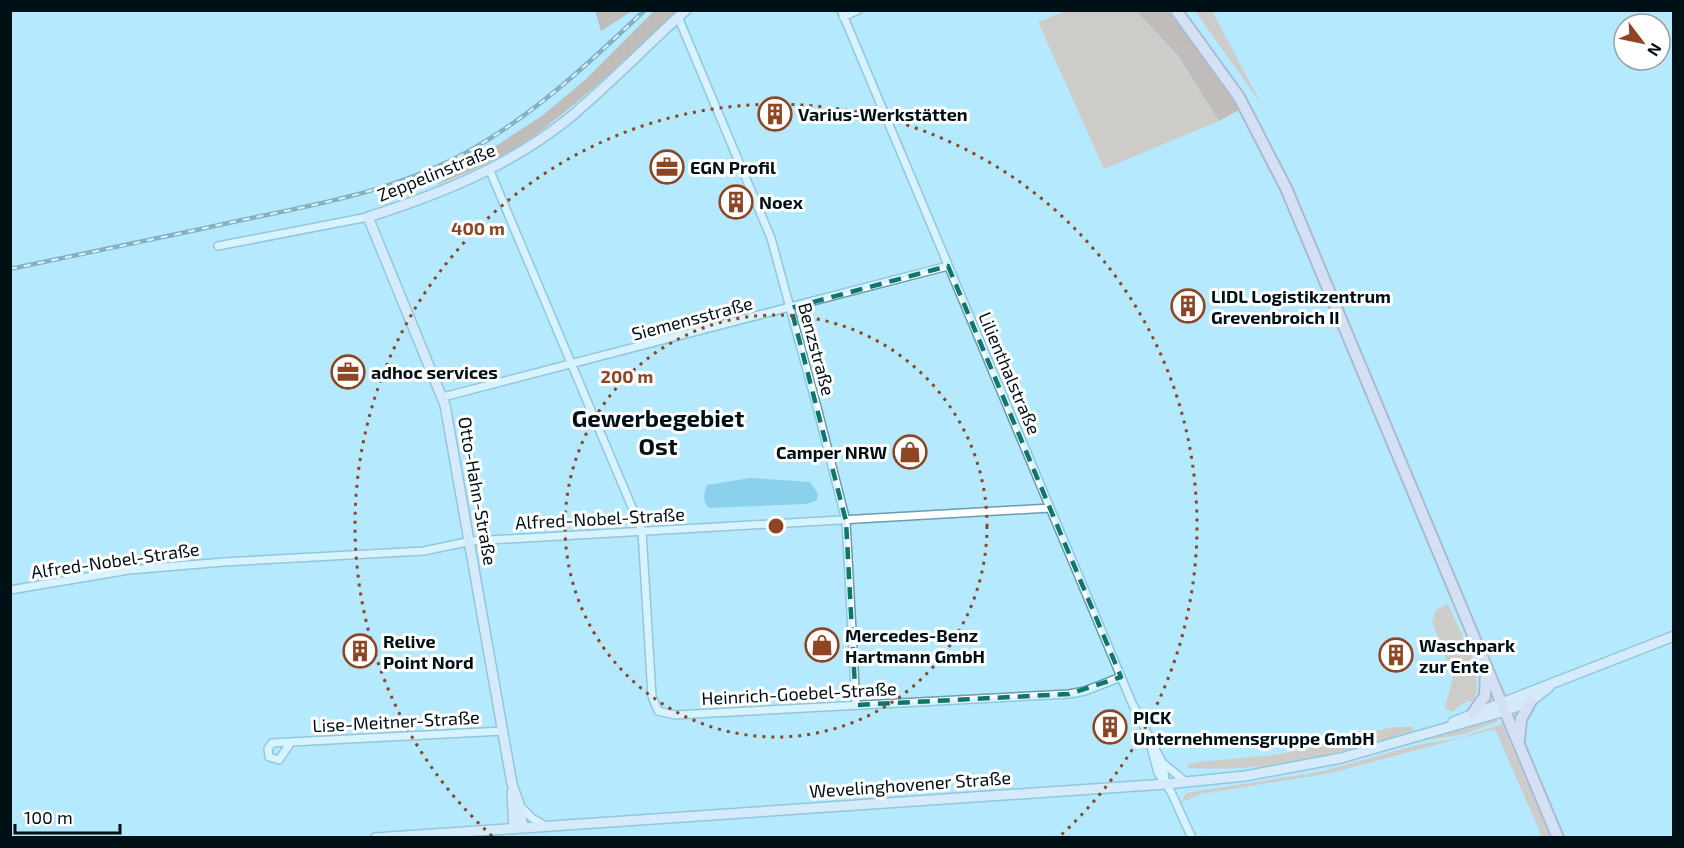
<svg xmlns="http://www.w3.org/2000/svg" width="1684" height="848" font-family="'Exo 2',sans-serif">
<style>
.green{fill:#eea98b}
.forest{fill:#cd8668}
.water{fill:#5ab4d4}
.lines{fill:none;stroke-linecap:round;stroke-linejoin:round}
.street-casing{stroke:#6a9caf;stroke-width:10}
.secondary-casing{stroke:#6a9caf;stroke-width:12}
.primary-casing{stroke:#a18098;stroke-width:14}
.street{stroke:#fff;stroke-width:7}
.secondary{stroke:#fdebf5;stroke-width:9}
.primary{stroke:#fad7eb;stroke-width:10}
.rail-casing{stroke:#4c6b78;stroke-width:4.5}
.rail{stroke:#fff;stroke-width:2;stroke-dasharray:7;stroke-linecap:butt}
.marked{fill:none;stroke:#0f766e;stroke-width:4.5;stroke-dasharray:12 8;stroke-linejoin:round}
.ring{fill:none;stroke:#8d4524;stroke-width:3;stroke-dasharray:3 6}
.labels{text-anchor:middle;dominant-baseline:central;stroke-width:6;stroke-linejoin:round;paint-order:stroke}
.poi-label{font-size:18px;font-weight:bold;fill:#001017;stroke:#fff;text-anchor:start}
.street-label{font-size:18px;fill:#001017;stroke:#fff}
.district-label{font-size:24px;font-weight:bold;fill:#001017;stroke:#fff}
.centre{fill:#8d4524;stroke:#fff;stroke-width:3}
.ring-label{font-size:18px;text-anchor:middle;font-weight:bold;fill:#8d4524;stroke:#fff;stroke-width:6;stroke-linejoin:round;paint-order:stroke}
</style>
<rect width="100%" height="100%" fill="#b5e9fe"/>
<path class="green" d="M1066 11H1136L1176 55 1219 121 1104 169 1038 22Z
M1195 11H1212L1262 105Z
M1448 604 1475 663 1477 690 1473 702 1467 701 1452 712 1445 708 1453 677 1432 622 1436 610Z
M1494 719 1499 721 1464 734 1423 741 1331 766 1200 788 1327 766Z
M1502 724 1550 837H1542L1495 729 1331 773 1200 794 1181 803 1186 793 1319 772 1417 745 1459 738Z
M1394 727H1412L1414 731C1340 754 1266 773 1188 768V765L1197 762 1274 755 1345 741 1353 736Z"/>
<path class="forest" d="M595 10H632V11L601 31Z
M654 11H677C633 53 587 96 538 133 507 156 471 171 435 186L543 115 585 80Z
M1136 11H1168L1223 84 1239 110 1219 121 1177 55Z"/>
<path class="water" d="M750 478 810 482 818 494 817 500 807 504 709 508C702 501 704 493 707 485Z"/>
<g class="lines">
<g class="street-casing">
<path id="street" d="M841 10 1132 703 1162 762 1166 784
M678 17 771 238 817 407 846 521 856 705
M843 17 858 10
M490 171 642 531 652 696 658 711 675 715 1069 694 1085 691 1121 677
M218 246 368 217
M443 397 948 266
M10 590 129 570 224 562 424 551 471 541 1050 508
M291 742 279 760 269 757 268 749 272 743 291 742 503 731
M1150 743 1158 773 1171 792 1192 838
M1164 764 1186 782
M520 806 532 818 544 825"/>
</g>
<g class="secondary-casing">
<path id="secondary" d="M1453 722 1674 636
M512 793 514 828
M523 828 519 804 512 784 445 405 368 217C440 194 508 167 568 119 609 85 646 46 686 10
M375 838 1166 784 1245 776 1341 758 1505 711 1531 701 1549 687"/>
</g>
<g class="primary-casing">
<path id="primary" d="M1176 10 1239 97 1286 188 1558 838
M1473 713 1485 696 1486 671
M1519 740 1521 719 1531 701"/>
</g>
<use href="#street" class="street"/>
<use href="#secondary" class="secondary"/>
<use href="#primary" class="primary"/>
<g class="rail-casing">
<path id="rail" d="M10 269C88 253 165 237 242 220 319 204 398 190 467 152 534 115 589 63 645 10"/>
</g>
<use href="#rail" class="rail"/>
</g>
<path d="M0 0H1684V848H0ZM948 266 1121 677 1069 694 856 705 846 521 791 308Z" fill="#b5e9fe" fill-opacity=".55" fill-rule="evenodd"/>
<path class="marked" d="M948 266 1121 677 1069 694 856 705 846 521 791 308Z"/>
<g class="ring">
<circle cx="776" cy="526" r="211"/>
<path d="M492 836A421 421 0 1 1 1060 836"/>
</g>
<defs>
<g id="building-ring" transform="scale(1.725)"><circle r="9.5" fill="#fff" stroke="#8d4524" stroke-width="1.5"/><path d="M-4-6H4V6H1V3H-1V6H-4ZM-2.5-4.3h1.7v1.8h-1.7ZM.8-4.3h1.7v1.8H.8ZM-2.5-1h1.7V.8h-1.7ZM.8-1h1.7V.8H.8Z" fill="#8d4524"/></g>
<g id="office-ring" transform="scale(1.725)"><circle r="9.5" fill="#fff" stroke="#8d4524" stroke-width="1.5"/><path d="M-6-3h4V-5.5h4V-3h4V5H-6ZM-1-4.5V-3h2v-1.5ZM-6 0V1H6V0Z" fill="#8d4524"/></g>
<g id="shop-ring" transform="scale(1.725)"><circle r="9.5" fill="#fff" stroke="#8d4524" stroke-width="1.5"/><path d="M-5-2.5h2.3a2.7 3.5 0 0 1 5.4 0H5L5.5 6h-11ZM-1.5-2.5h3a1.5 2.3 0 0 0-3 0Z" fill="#8d4524"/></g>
</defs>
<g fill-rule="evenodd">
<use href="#building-ring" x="775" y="114"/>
<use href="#office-ring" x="667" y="167"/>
<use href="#building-ring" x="736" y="202"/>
<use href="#building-ring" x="1188" y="306"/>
<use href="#office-ring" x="348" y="372"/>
<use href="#shop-ring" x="910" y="452"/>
<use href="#shop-ring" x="822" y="645"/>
<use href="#building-ring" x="360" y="651"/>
<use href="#building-ring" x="1396" y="655"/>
<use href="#building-ring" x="1110" y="727"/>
</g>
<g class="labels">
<g class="poi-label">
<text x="798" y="114">Varius-Werkstätten</text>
<text x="690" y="167">EGN Profil</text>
<text x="759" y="202">Noex</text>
<text x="1211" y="296">LIDL Logistikzentrum<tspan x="1211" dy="21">Grevenbroich II</tspan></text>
<text x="371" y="372">adhoc services</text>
<text x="887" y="452" text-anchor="end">Camper NRW</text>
<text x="845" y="635">Mercedes-Benz<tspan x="845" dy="21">Hartmann GmbH</tspan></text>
<text x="383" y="641">Relive<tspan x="383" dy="21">Point Nord</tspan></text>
<text x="1419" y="645">Waschpark<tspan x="1419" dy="21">zur Ente</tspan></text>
<text x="1133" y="717">PICK<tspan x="1133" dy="21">Unternehmensgruppe GmbH</tspan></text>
</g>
<g class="street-label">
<text transform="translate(436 172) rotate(-22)">Zeppelinstraße</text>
<text transform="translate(692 318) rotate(-15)">Siemensstraße</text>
<text transform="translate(817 349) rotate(75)">Benzstraße</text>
<text transform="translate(1010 373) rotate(67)">Lilienthalstraße</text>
<text transform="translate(478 491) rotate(80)">Otto-Hahn-Straße</text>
<text transform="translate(600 518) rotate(-3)">Alfred-Nobel-Straße</text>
<text transform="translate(115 560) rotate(-8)">Alfred-Nobel-Straße</text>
<text transform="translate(799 693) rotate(-3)">Heinrich-Goebel-Straße</text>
<text transform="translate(396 721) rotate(-3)">Lise-Meitner-Straße</text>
<text transform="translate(910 784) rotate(-4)">Wevelinghovener Straße</text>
</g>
<g class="district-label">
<text x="658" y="417">Gewerbegebiet<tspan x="658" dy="28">Ost</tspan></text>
</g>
</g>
<circle cx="776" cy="526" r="9" class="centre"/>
<g class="ring-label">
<text x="478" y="235">400 m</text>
<text x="627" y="383">200 m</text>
</g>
<rect width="1684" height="848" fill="none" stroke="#001017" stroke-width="24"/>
<g transform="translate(1642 42) rotate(122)"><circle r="28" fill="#ffffff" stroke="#999fa2" stroke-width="1.5"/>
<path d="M0-4.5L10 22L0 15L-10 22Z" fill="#8d4524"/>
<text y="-9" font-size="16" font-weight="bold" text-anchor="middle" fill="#001017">N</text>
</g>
<path d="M15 824v9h105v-9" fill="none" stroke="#001017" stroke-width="3"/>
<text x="24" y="824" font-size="18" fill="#001017" stroke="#ffffff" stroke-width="4.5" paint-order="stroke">100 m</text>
</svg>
